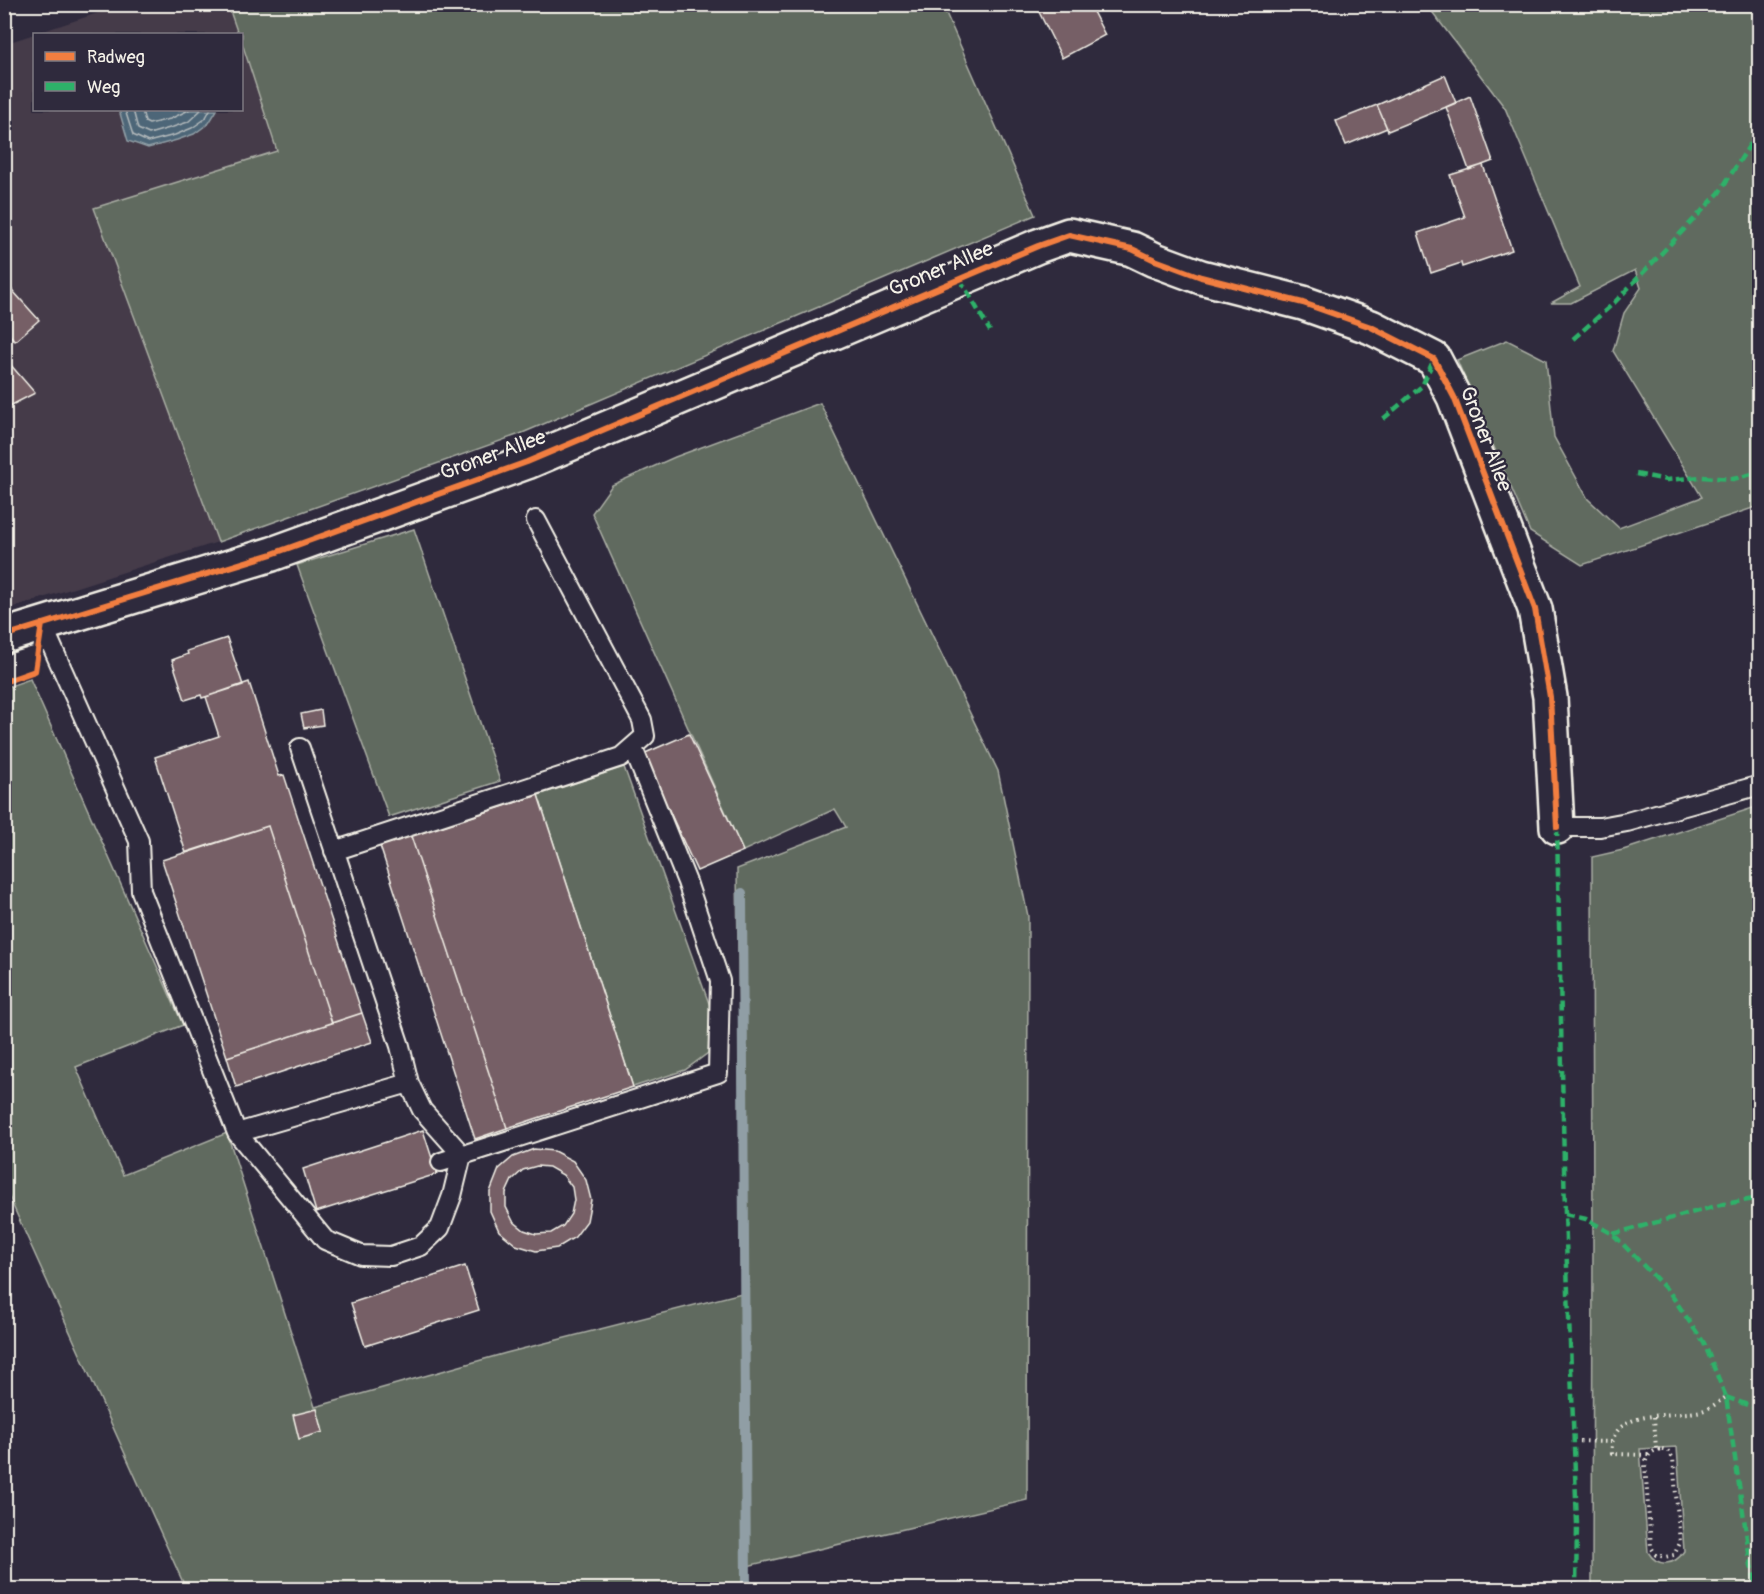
<svg xmlns="http://www.w3.org/2000/svg" width="1764" height="1594" font-family="Pangolin,sans-serif">
<style>
.built{fill:#443a49}
.green{fill:#616b5f;stroke:#aaaea4;stroke-width:1.5;fill-rule:evenodd}
.water{fill:#4e6678;stroke:#909ea5;stroke-width:1.5}
.lines{fill:none;stroke-linecap:round;stroke-linejoin:round}
.shore{stroke:#b2b9bb;stroke-width:1.5}
.stream{stroke:#909ea5;stroke-width:10}
.building{fill:#765f66;stroke:#f4f1e8;stroke-width:1.5;fill-rule:evenodd}
.service-casing{stroke:#f4f1e8;stroke-width:22}
.minor-casing{stroke:#f4f1e8;stroke-width:38}
.path{stroke:#f4f1e8;stroke-width:4;stroke-dasharray:1.5 4.5;stroke-linecap:butt}
.service{stroke:#2f2a3d;stroke-width:18}
.minor{stroke:#2f2a3d;stroke-width:33}
.quiet{stroke:#2db169;stroke-width:4.5;stroke-dasharray:9 4.5;stroke-linecap:butt}
.cycleway-casing{stroke:#2f2a3d;stroke-width:10}
.cycleway{stroke:#f27e40;stroke-width:6}
.labels{text-anchor:middle;dominant-baseline:central;stroke-width:4.5;stroke-linejoin:round;paint-order:stroke}
.street-label{font-size:21px;fill:#f4f1e8;stroke:#2f2a3d}
</style>
<rect width="100%" height="100%" fill="#2f2a3d"/>
<filter id="ink" filterUnits="userSpaceOnUse"><feTurbulence type="fractalNoise" baseFrequency=".0167" numOctaves="2"/><feDisplacementMap in="SourceGraphic" scale="12" xChannelSelector="R" yChannelSelector="G"/><feConvolveMatrix kernelMatrix="1 2 1 2 8 2 1 2 1" color-interpolation-filters="sRGB"/></filter>
<g filter="url(#ink)">
<path class="built" d="M122 5H228L238 34H34V110H242V43L277 151 94 208 218 542 5 610 4 44Z"/>
<path class="green" d="M942 4 1035 215 520 434 218 542 94 208 277 151 242 43V34H238L228 5Z
M1427 5H1759V506L1582 565 1530 532 1457 360 1507 340 1546 360 1554 437 1588 499 1619 528 1702 497 1613 351 1624 313 1641 288 1635 270 1571 303H1551L1580 287 1505 108Z
M820 403 998 771 1028 916 1027 1500 747 1566 746 1589H186L5 1188 4 688 30 679 183 1025 76 1067 123 1175 227 1133 315 1407 506 1353 742 1293 737 869 846 827 835 809 743 851 592 513 612 485 675 457Z
M414 529 500 781 389 817 297 565Z
M624 767 711 1009 708 1053 685 1070 633 1087 538 795Z
M1759 806V1589H1592L1593 1245 1592 857 1623 850ZM1677 1447 1684 1551C1674 1567 1657 1567 1648 1552L1640 1449Z"/>
<path class="water" d="M119 110H217L209 123 194 134 177 140 148 148 128 141Z"/>
<g class="lines">
<path class="shore" d="M125 110 133 135 148 142 175 135 192 128 205 119 210 110
M133 110 138 129 149 134 173 127 188 122 201 110
M142 110 145 122 149 124 170 119 189 110"/>
<path class="stream" d="M742 893 746 1590"/>
</g>
<path class="building" d="M1035 4H1089L1105 35 1062 58Z
M1445 75 1456 103 1388 131 1377 105Z
M1470 96 1493 161 1469 170 1446 107Z
M1377 105 1387 128 1346 145 1336 121Z
M1483 165 1512 250 1462 267 1461 263 1431 273 1418 233 1465 217 1450 175Z
M4 281 39 320 15 341 10 335 4 340Z
M9 363 35 393 4 409V367Z
M227 638 243 685 202 698 201 695 185 700 172 660 188 654 187 651Z
M249 682 279 776 284 775 362 1013 332 1023 268 826 186 853 155 757 219 736 206 697Z
M321 710 323 725 304 728 301 714Z
M689 734 743 851 697 871 643 754Z
M538 795 633 1087 507 1128 411 836Z
M268 826 332 1023 227 1057 162 860Z
M411 836 507 1128 475 1139 380 846Z
M362 1013 372 1042 236 1087 227 1057Z
M423 1130 437 1174 316 1212 303 1169Z
M534 1149 554 1151 573 1161 586 1180 591 1200 587 1221 575 1237 557 1248 536 1251 516 1245 499 1231 490 1211V1192L499 1169 513 1157ZM537 1166 549 1167 563 1175 572 1187 574 1200 571 1214 563 1226 551 1233 536 1234 524 1230 513 1221 506 1207V1193L512 1180 523 1170Z
M465 1266 479 1310 365 1346 351 1303Z
M317 1409 323 1432 299 1439 293 1415Z"/>
<g class="lines">
<g class="service-casing">
<path id="service" d="M42 624 139 841 141 891 237 1133 409 1083
M1557 827H1600L1627 822 1760 785
M334 851 621 757 645 736 642 720 536 520
M237 1133 325 1240 361 1255 391 1256 421 1246 440 1228 452 1196 462 1155 422 1110 409 1083 400 1046 300 748
M441 1162 718 1073 720 981 687 882 633 748"/>
</g>
<g class="minor-casing">
<path id="minor" d="M4 636 272 554 527 462 1038 246 1069 235 1132 249 1155 260 1201 277 1303 303 1371 327 1434 359 1454 397 1535 609 1550 697 1557 827"/>
</g>
<path class="path" d="M1654 1417 1656 1450
M1574 1441 1611 1442
M1662 1449 1667 1450 1673 1458 1680 1543 1674 1555 1665 1557 1656 1555 1651 1547 1645 1464C1647 1455 1652 1450 1662 1449Z
M1648 1455 1612 1454C1607 1407 1671 1418 1701 1411 1710 1409 1718 1402 1726 1397"/>
<use href="#service" class="service"/>
<use href="#minor" class="minor"/>
<path class="quiet" d="M960 279 990 331
M1573 339 1614 303 1719 193 1760 129
M1383 419 1422 386 1434 359
M1636 474 1667 480 1701 477 1733 479 1760 472
M1557 827 1565 1214 1577 1524 1576 1590
M1565 1214 1586 1219 1613 1234 1670 1293 1704 1343 1726 1397 1751 1566 1758 1590
M1613 1234 1724 1204 1760 1198
M1726 1397 1753 1407 1760 1406"/>
<g class="cycleway-casing">
<path id="cycleway" d="M4 636 272 554 527 462 1038 246 1069 235 1132 249 1155 260 1201 277 1303 303 1371 327 1434 359 1454 397 1535 609 1550 697 1557 827
M4 682 35 671 42 624"/>
</g>
<use href="#cycleway" class="cycleway"/>
</g>
</g>
<g class="labels">
<g class="street-label">
<text transform="translate(941 269) rotate(-23)">Groner Allee</text>
<text transform="translate(1486 439) rotate(69)">Groner Allee</text>
<text transform="translate(493 455) rotate(-20)">Groner Allee</text>
</g>
</g>
<rect width="1764" height="1594" fill="none" stroke="#2f2a3d" stroke-width="24"/>
<rect x="12" y="12" width="1740" height="1570" fill="none" stroke="#f4f1e8" stroke-width="2" filter="url(#ink)"/>
<rect x="33" y="33" width="210" height="78" fill="#2f2a3d" stroke="#7e7a81" stroke-width="1.5"/>
<rect x="45" y="52" width="30" height="9" fill="#f27e40" stroke="#7e7a81" stroke-width="1.5"/>
<text x="87" y="63" font-size="18" fill="#f4f1e8">Radweg</text>
<rect x="45" y="82" width="30" height="9" fill="#2db169" stroke="#7e7a81" stroke-width="1.5"/>
<text x="87" y="93" font-size="18" fill="#f4f1e8">Weg</text>
</svg>
